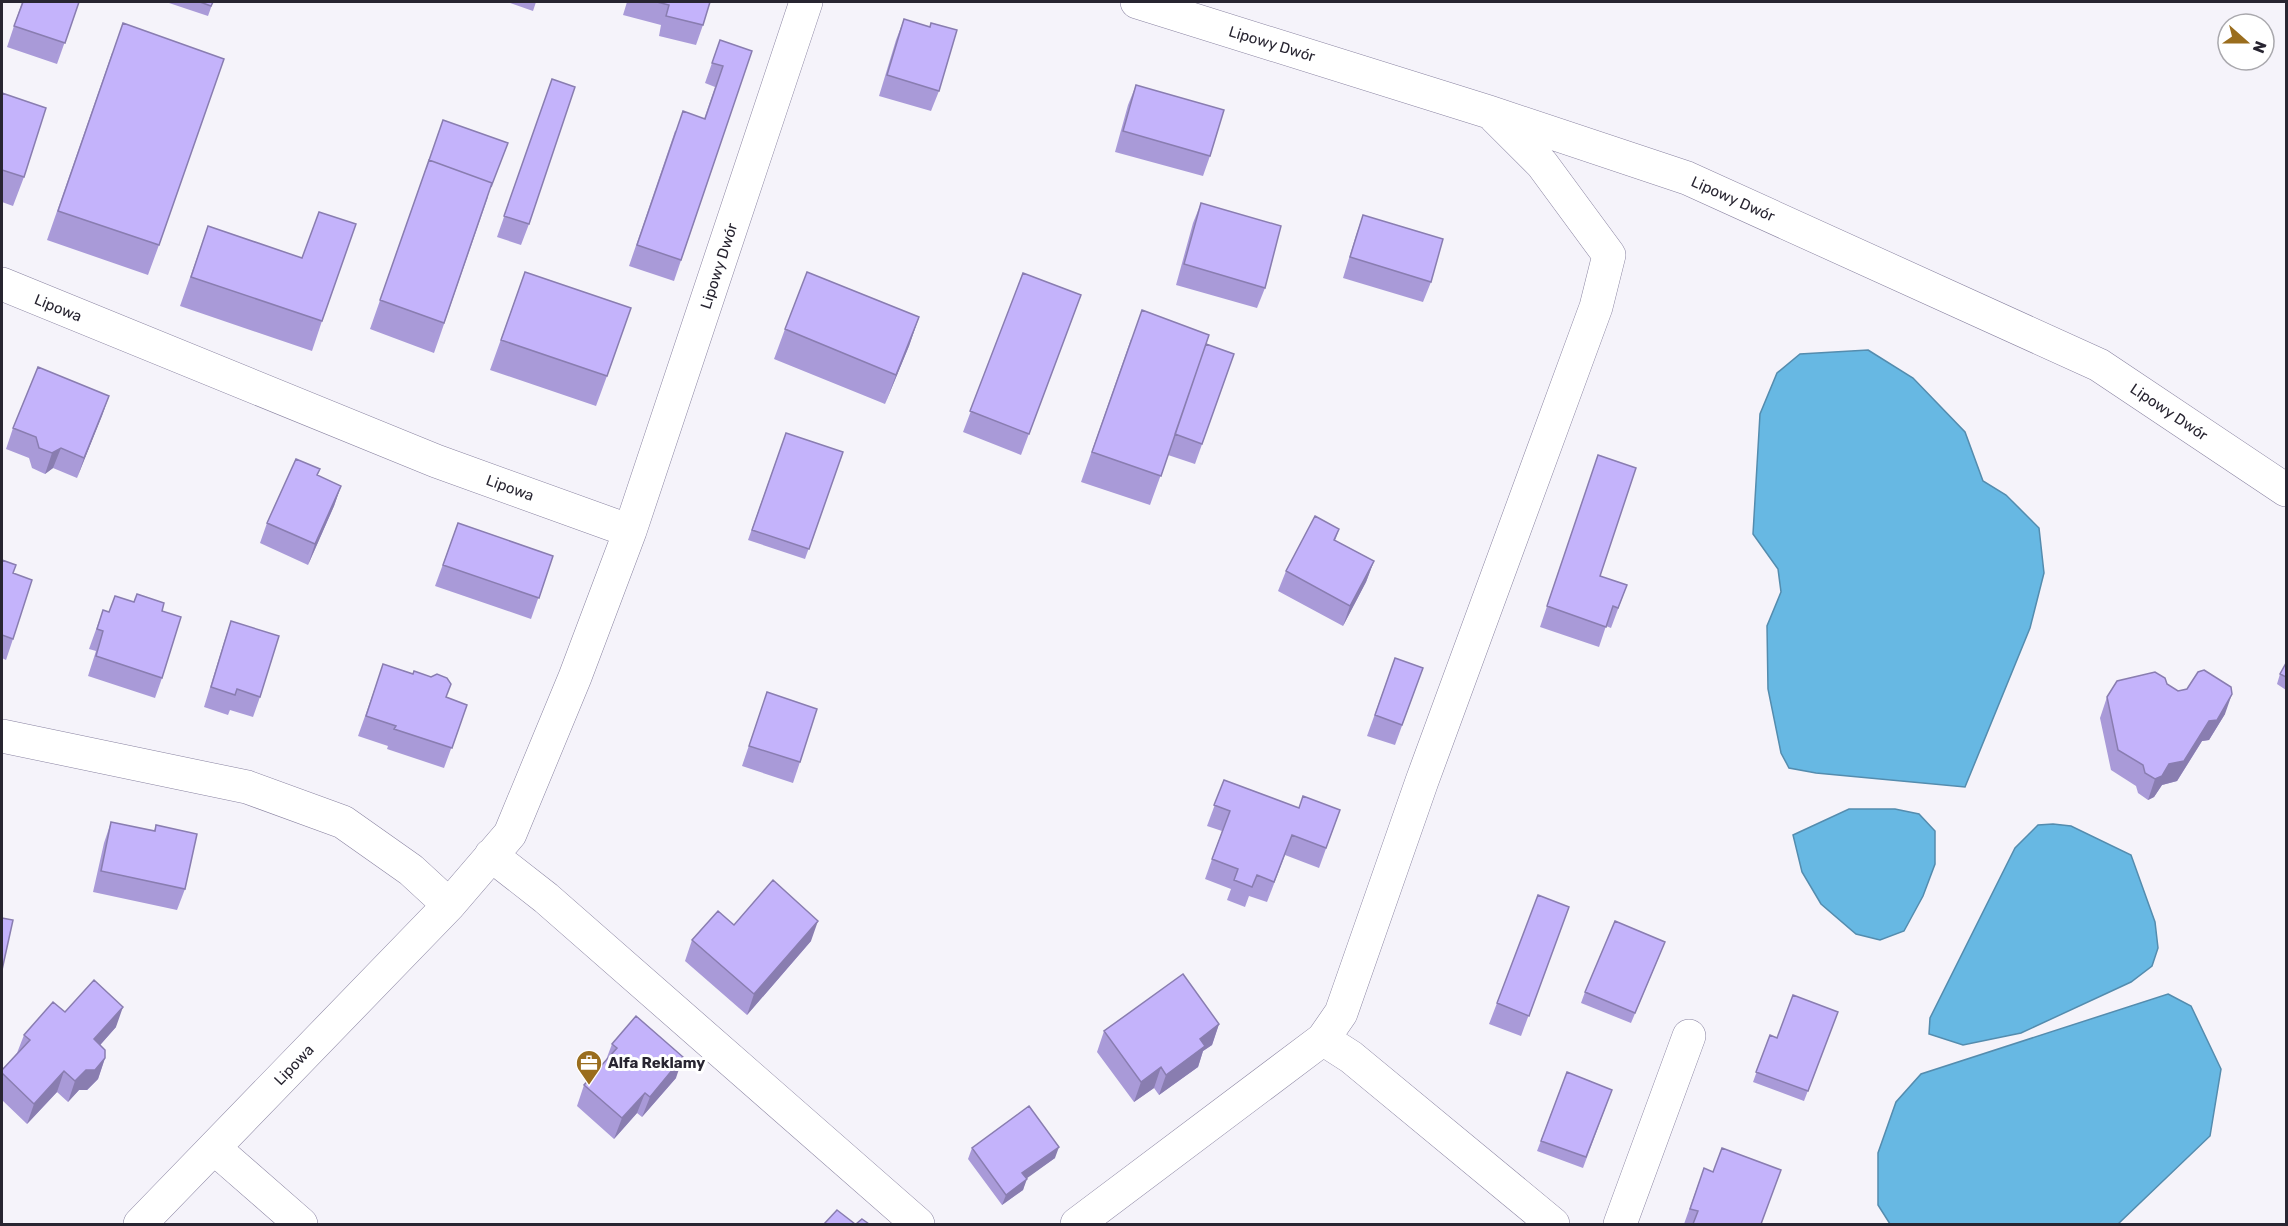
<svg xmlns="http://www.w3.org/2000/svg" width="2288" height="1226" font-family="Rubik,sans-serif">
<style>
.water{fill:#67b8e3;stroke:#548cae;stroke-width:1.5}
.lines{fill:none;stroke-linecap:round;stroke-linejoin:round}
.minor-casing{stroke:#8983a1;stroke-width:34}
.minor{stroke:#fff;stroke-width:33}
.wall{fill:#a99ad8}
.shaded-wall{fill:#897db0}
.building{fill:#c4b3fb;stroke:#897db0;stroke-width:1.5}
.labels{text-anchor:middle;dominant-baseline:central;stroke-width:6;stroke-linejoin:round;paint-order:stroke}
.street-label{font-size:15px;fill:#282531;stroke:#fff}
.poi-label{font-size:15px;font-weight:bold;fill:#282531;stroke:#fff;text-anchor:start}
</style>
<rect width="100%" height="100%" fill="#f5f3fa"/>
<path class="water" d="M1868 350 1913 378 1965 432 1983 481 2006 495 2039 528 2044 573 2030 628 1965 787 1816 773 1789 768 1781 753 1768 689 1767 626 1781 592 1778 569 1753 534 1760 414 1777 373 1800 354Z
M1849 809H1895L1919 814 1935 831V864L1923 896 1904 931 1880 940 1856 934 1821 904 1802 872 1793 835Z
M2053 824 2071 826 2131 855 2155 922 2158 948 2152 966 2131 982 2021 1033 1963 1045 1929 1034 1930 1018 2015 848 2038 825Z
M2168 994 2191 1006 2221 1069 2210 1136 2118 1224H1890L1878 1205V1153L1896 1102 1921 1074Z"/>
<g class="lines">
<g class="minor-casing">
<path id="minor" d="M1137 2 1489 112 1687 178 2099 365 2286 490
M2 284 436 461 630 531
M2 736 247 787 343 822 411 870 449 905
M491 855 546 898 918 1224
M1323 1039 1341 1013 1422 781 1596 307 1609 255 1542 164 1495 117
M214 1148 301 1224
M140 1224 449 905 510 834 575 677 630 531 806 2
M1077 1224 1323 1039 1351 1057 1553 1224
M1620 1224 1689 1036"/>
</g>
<use href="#minor" class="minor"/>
</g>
<path class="wall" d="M22 2H79L57 64 7 47Z
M166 2H213L208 16Z
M507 2H536L533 11Z
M627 2H710L703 25 696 45 659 36 661 25 623 15Z
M904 19 939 91 931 111 879 96 896 40Z
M720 40 752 51 674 281 629 266 675 131 704 119 715 87 705 83Z
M112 53 159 245 148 275 47 240Z
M552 79 529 224 521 245 497 237Z
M1136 85 1210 156 1203 176 1115 152 1128 105Z
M2 93 24 177 13 206 2 202Z
M443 120 488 197 434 353 370 329Z
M1201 203 1265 288 1257 308 1176 285 1193 223Z
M1363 215 1431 282 1423 302 1343 278 1356 235Z
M208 226 322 321 312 351 180 306Z
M525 272 607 376 596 406 490 370Z
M1023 273 1081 295 1021 455 963 432Z
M919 317 909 346 885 404 774 359 785 329Z
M1131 339 1206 344 1234 354 1195 464 1168 455 1150 505 1081 482Z
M109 396 77 478 53 468 45 474 32 468 29 458 6 449 13 428Z
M786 433 843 452 805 559 748 540Z
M1598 455 1600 576 1627 585 1611 628 1606 626 1599 647 1540 627Z
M320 469 317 476 341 486 334 506 308 565 260 543 267 523Z
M458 523 553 556 531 619 435 586Z
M1339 529 1335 541 1374 561 1366 582 1343 626 1278 591 1286 571Z
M2 560 13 573V639L6 660 2 658Z
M103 610 109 612 162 611V678L155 698 88 676 96 651 89 649Z
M231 621 260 697 253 717 230 710 228 715 204 707 224 642Z
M1395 658 1423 668 1395 745 1367 736Z
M2286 663V690L2277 684 2280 674Z
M2167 684 2178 691 2225 714 2209 740 2202 741 2177 781 2162 785 2154 797 2148 800 2138 793 2136 786 2111 770 2100 718 2107 697Z
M376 685 446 697 467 705 444 768 387 749 388 746 358 736Z
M767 692 800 762 793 783 742 766Z
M1224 780 1299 808 1340 810 1319 868 1285 855 1267 902 1249 896 1245 907 1227 900 1231 889 1205 879 1222 831 1207 826Z
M111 822 154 831 156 825 185 889 177 910 93 892 104 843Z
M1569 907 1521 1036 1489 1024 1497 1003Z
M734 925 811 941 747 1015 685 961 692 940Z
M1661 952 1631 1023 1581 1003 1585 992Z
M65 1012 116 1027 100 1045 105 1058 98 1079 87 1090H79L68 1102 57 1092 27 1124 2 1100V1070L17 1053 24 1035Z
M1838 1012 1804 1101 1753 1082 1770 1035 1777 1038Z
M1219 1024 1212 1045 1203 1051 1198 1067 1159 1095 1154 1088 1134 1102 1097 1052 1104 1031Z
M612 1044 676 1078 642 1117 637 1113 614 1139 577 1106 584 1085 606 1060Z
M1567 1072 1612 1090 1583 1168 1537 1151Z
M972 1148 1055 1158 1026 1178 1023 1190 1002 1205 968 1159Z
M1704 1168 1761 1224H1684Z"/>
<path class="shaded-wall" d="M919 317 909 346 885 404 896 375Z
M109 396 102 416 77 478 84 458Z
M61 448 53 468 45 474 52 453Z
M341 486 334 506 308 565 315 544Z
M1374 561 1366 582 1343 626 1350 606Z
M2232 694 2225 714 2209 740 2202 741 2177 781 2162 785 2154 797 2148 800 2155 779Z
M818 921 811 941 747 1015 754 994Z
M123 1007 116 1027 87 1060 94 1039Z
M1219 1024 1212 1045 1203 1051 1198 1067 1159 1095 1166 1075 1200 1039Z
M683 1057 676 1078 642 1117 650 1097Z
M105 1058 98 1079 87 1090H79L68 1102 75 1081 86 1070Z
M1161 1067 1154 1088 1134 1102 1141 1082Z
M64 1071 57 1092 27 1124 34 1104Z
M645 1093 637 1113 614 1139 622 1118Z
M1059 1147 1055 1158 1019 1184 1022 1173Z
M1027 1179 1023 1190 1002 1205 1006 1195Z"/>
<path class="building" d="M23 2H79L65 43 14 26Z
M200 2H213L211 6Z
M657 2H710L703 25 666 16 669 5Z
M904 19 930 27 931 23 957 30 939 91 887 75Z
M123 23 224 59 159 245 58 211Z
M720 40 752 51 681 260 637 245 683 111 705 119 723 66 712 63Z
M552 79 575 87 529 224 504 216Z
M1136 85 1224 110 1210 156 1123 131Z
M2 93 46 108 24 177 2 170Z
M443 120 508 143 491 187 492 183 429 160 426 169Z
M429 160 492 183 444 323 380 300Z
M1201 203 1281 226 1265 288 1184 264Z
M319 212 356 224 322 321 191 277 208 226 302 258Z
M1363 215 1443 239 1431 282 1350 257Z
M525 272 631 308 607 376 501 340Z
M807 272 919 317 896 375 785 329Z
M1023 273 1081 295 1029 434 970 411Z
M1142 310 1209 335 1161 476 1092 452Z
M1206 344 1234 354 1202 444 1175 434Z
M38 367 109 396 84 458 61 448 52 453 39 448 36 437 13 428Z
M786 433 843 452 809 549 752 530Z
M1598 455 1636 468 1600 576 1627 585 1618 608 1613 606 1606 627 1547 606Z
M296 459 320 469 317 475 341 486 315 544 267 523Z
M1315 516 1339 529 1334 540 1374 561 1350 606 1286 571Z
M458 523 553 556 539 598 443 565Z
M2 560 16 565 13 573 32 580 13 639 2 635Z
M137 594 164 603 162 611 181 617 162 678 96 656 103 631 97 629 103 610 109 612 115 596 134 602Z
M231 621 279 636 260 697 237 689 235 695 211 687Z
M1395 658 1423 668 1402 725 1375 715Z
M2286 663V677L2280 674Z
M383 664 413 674 414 671 431 677 437 674 447 678 451 684 446 697 467 705 452 748 394 729 396 726 366 716Z
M2204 670 2231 687 2232 694 2217 720 2209 721 2184 761 2169 764 2162 776 2155 779 2145 773 2143 765 2118 750 2107 697 2117 681 2155 672 2165 678 2167 684 2178 691 2187 689 2198 672Z
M767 692 817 709 800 762 749 746Z
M1224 780 1299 808 1303 796 1340 810 1326 848 1292 835 1274 882 1257 875 1252 887 1234 880 1238 869 1212 859 1230 811 1214 805Z
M111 822 155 831 156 825 197 834 185 889 101 871Z
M773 880 818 921 754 994 692 940 718 911 734 925Z
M1538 895 1569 907 1529 1016 1497 1003Z
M2 918 13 920 2 970Z
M1615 921 1665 942 1635 1013 1585 992Z
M1183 974 1219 1024 1200 1039 1205 1046 1166 1075 1161 1067 1141 1082 1104 1031Z
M94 980 123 1007 94 1039 105 1050V1058L95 1070H86L75 1081 64 1071 34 1104 2 1073V1070L30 1040 24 1035 53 1002 65 1012Z
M1793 995 1838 1012 1808 1091 1756 1072 1770 1035 1777 1038Z
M636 1016 683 1057 650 1097 645 1093 622 1118 584 1085 617 1048 612 1044Z
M1567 1072 1612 1090 1586 1157 1541 1141Z
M1029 1106 1059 1147 1022 1173 1027 1179 1006 1195 972 1148Z
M1722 1148 1781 1170 1761 1224H1693L1698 1211 1690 1209 1704 1168 1713 1172Z
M837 1210 855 1224H824Z
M862 1219 869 1224H856Z"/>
<defs>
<g id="office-pin" transform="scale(1.35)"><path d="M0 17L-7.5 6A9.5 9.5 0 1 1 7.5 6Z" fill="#9a6d1d" stroke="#fff"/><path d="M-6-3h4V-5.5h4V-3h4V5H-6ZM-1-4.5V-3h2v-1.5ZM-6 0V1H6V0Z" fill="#fff"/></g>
</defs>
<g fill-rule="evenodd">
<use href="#office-pin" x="589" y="1063"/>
</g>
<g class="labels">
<g class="street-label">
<text transform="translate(1272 44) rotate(17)">Lipowy Dwór</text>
<text transform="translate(1733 199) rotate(24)">Lipowy Dwór</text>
<text transform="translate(719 266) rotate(-72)">Lipowy Dwór</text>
<text transform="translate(58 308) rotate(22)">Lipowa</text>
<text transform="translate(2169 412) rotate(34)">Lipowy Dwór</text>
<text transform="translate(510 488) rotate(20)">Lipowa</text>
<text transform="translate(294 1065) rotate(-46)">Lipowa</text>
</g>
<g class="poi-label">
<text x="608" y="1063">Alfa Reklamy</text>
</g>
</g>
<rect width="2288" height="1226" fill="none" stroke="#282531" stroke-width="6"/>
<g transform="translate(2246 42) rotate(111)"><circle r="28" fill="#ffffff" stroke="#a9a8ad" stroke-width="1.5"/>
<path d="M0-4.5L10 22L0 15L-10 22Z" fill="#9a6d1d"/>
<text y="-9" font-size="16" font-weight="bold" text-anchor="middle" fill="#282531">N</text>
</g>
</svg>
